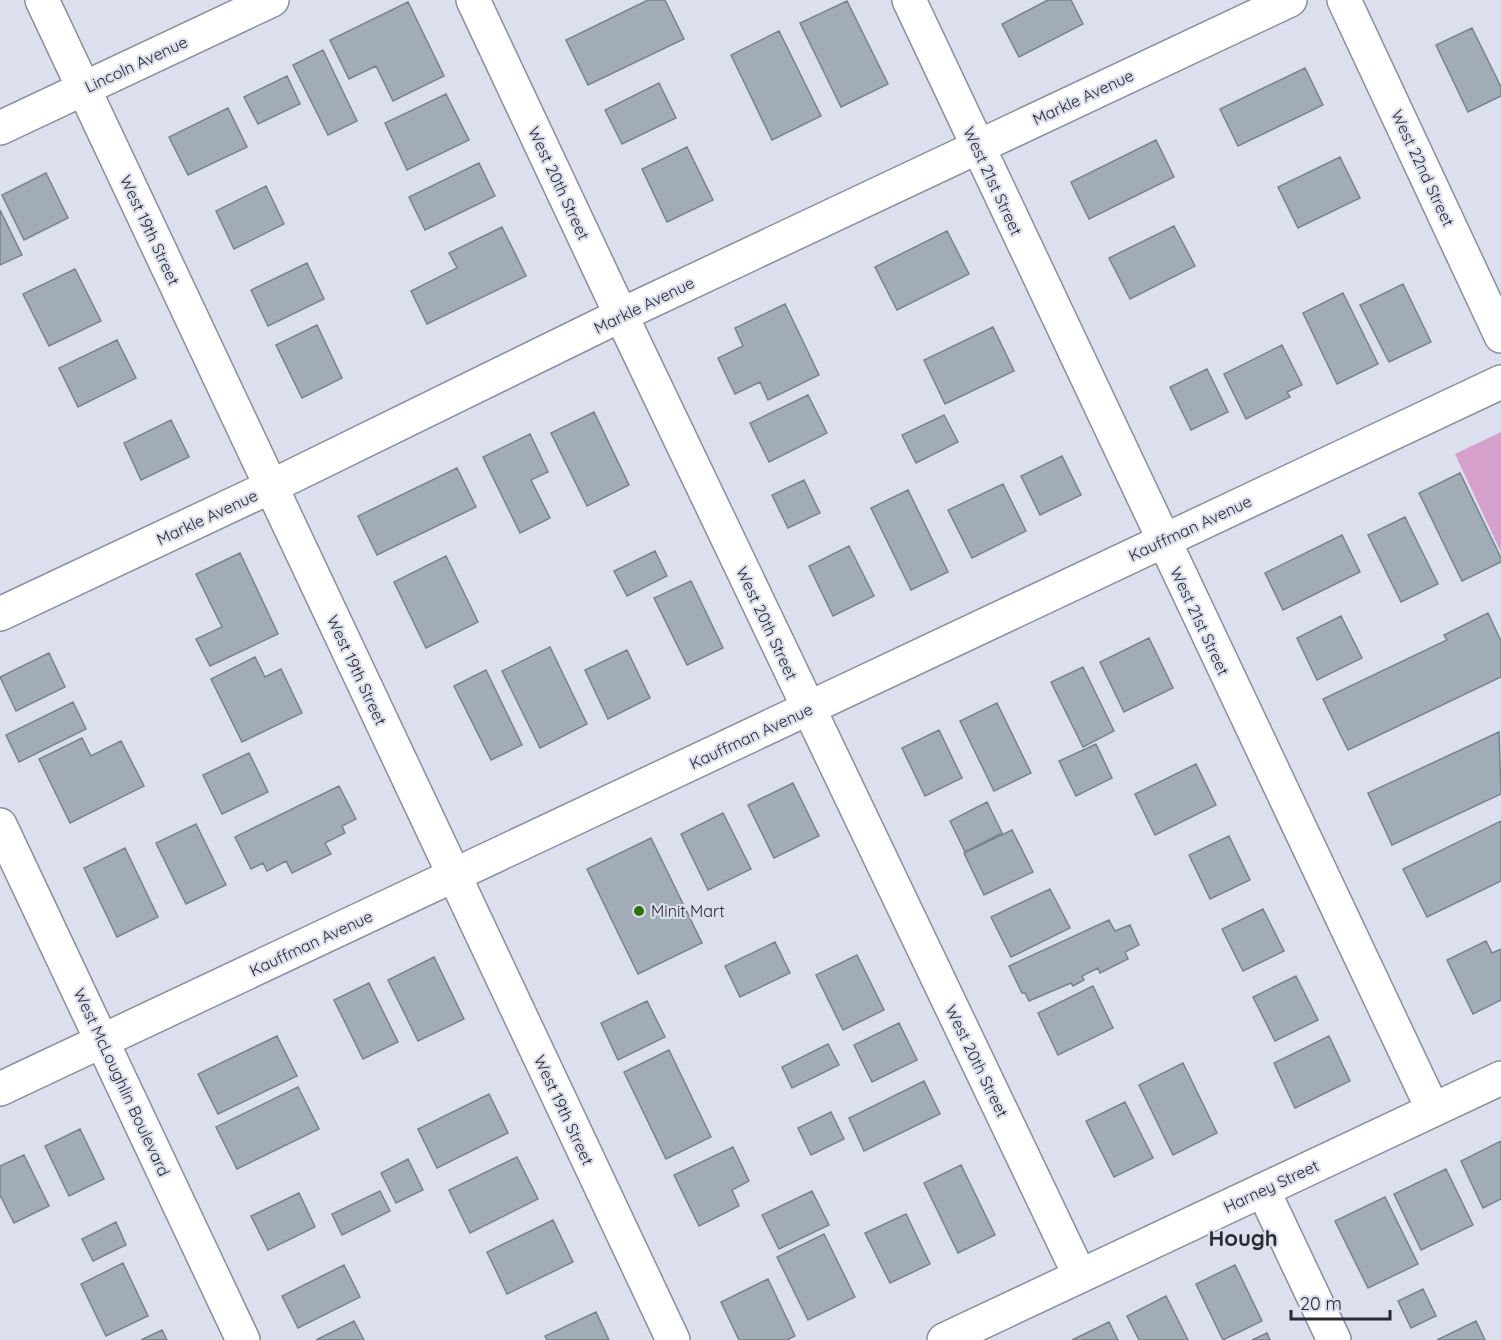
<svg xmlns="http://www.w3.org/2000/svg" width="1501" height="1340" font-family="Quicksand,sans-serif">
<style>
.green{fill:#d6a0cd}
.building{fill:#a2acb7;stroke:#79838d;stroke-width:1.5}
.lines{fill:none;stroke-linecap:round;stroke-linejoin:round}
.street-casing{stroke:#8b8e9b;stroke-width:36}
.secondary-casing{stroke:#8b8e9b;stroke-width:36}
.street{stroke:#fff;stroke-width:33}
.secondary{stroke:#fff;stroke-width:33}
.poi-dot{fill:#316f02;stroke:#dcdfed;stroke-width:2}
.labels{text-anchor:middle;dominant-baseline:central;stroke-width:4.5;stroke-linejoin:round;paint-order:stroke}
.street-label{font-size:16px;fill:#2a2b30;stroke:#dcdfed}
.poi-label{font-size:16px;fill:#2a2b30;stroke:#dcdfed;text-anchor:start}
.district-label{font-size:22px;font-weight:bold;fill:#2a2b30;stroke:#dcdfed}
</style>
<rect width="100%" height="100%" fill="#dcdfed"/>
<path class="green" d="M1501 432V552L1455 454Z"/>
<path class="building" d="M648 0H665L684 39 588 85 566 40Z
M1048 0H1071L1083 24 1019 57 1002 24Z
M847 1 888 84 841 107 800 23Z
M408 2 444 76 393 101 376 66 349 79 330 40Z
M1472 28 1501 87V96L1468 112 1436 45Z
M779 31 821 116 772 140 731 55Z
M323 50 357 121 328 135 293 65Z
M1305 68 1323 105 1238 146 1220 109Z
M287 76 300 104 258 124 244 97Z
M659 83 676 118 622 144 605 110Z
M446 94 469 140 407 170 385 123Z
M228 108 247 147 188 175 169 137Z
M1156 140 1174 177 1089 219 1071 182Z
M687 147 713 200 667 222 642 169Z
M1340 157 1360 198 1298 228 1278 187Z
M479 163 495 196 425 230 409 197Z
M46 173 68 218 24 240 2 195Z
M266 186 284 224 234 249 216 211Z
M0 210 22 255 0 265Z
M1174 226 1195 266 1130 299 1109 258Z
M502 227 526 276 427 324 411 291 457 268 449 253Z
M947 231 969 274 897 310 875 267Z
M307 263 324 299 268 326 251 290Z
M75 269 101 321 49 346 23 294Z
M1403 284 1431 342 1389 362 1360 305Z
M1343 293 1378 364 1337 384 1303 313Z
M785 304 819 375 768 400 760 382 735 394 718 358 743 346 735 328Z
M317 325 342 378 302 398 276 345Z
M993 327 1014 371 945 404 924 360Z
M117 340 136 378 78 407 59 368Z
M1282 345 1302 385 1287 392 1290 397 1246 419 1224 374Z
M1207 369 1228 412 1191 430 1170 387Z
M808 395 827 433 769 462 750 423Z
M594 412 629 485 587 506 551 433Z
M944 415 958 442 916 463 902 435Z
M171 420 189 457 141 480 124 443Z
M530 434 548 472 531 480 550 518 520 533 483 457Z
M1062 456 1081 495 1040 515 1021 476Z
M457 468 476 507 377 555 358 516Z
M1460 473 1501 558V562L1462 581 1419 493Z
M804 480 820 513 788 528 772 495Z
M1003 484 1026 531 972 558 948 510Z
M908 490 948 572 911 590 871 508Z
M1405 517 1438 584 1401 602 1368 535Z
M1342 535 1360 572 1283 610 1265 573Z
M849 546 874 596 833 616 809 566Z
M655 551 667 576 627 596 614 571Z
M240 553 278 634 210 666 196 639 222 627 196 574Z
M446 556 478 622 426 648 394 582Z
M691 581 723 648 687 665 654 598Z
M1488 613 1501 641V677L1348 750 1323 699 1447 640 1444 635Z
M1341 616 1362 658 1317 680 1297 638Z
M1149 638 1173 688 1124 712 1100 662Z
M550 647 587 724 540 748 502 671Z
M627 650 650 698 608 719 585 670Z
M49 653 65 687 16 711 0 677Z
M255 657 265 677 281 669 302 713 242 742 211 679Z
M1083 667 1114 731 1083 747 1051 682Z
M486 670 522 745 491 760 454 686Z
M73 702 86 729 19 762 6 735Z
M997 703 1031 773 994 791 960 721Z
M939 730 962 778 925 796 902 748Z
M1499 732 1501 794 1392 845 1368 793Z
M82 738 91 756 121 741 144 786 70 823 39 759Z
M1096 744 1112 778 1076 796 1059 761Z
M249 753 268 792 222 814 203 775Z
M1196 764 1216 805 1155 835 1135 794Z
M793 783 819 836 774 858 748 805Z
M339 786 356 819 342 826 345 833 325 843 331 854 292 873 286 861 267 871 263 863 251 869 235 837Z
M987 802 1002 833 965 852 950 821Z
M723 813 751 869 708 890 681 834Z
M1501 821V881L1427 917 1403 869Z
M196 824 226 885 186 904 156 843Z
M1012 830 1033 872 984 895 964 853Z
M1229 836 1250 880 1210 899 1189 855Z
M651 838 702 943 638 974 587 869Z
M125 848 158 917 117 937 84 868Z
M1050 889 1070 928 1011 957 991 917Z
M1263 909 1284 951 1243 971 1222 929Z
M1109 920 1115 931 1130 925 1139 945 1125 952 1128 959 1100 973 1098 968 1082 976 1084 980 1073 986 1071 983 1029 1001 1025 993H1022L1009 966Z
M1486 941 1492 953 1501 949V1000L1473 1014 1447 960Z
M775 942 790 973 740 997 725 966Z
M857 955 884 1010 843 1030 816 975Z
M434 957 464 1019 418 1041 388 980Z
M1296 976 1318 1020 1275 1041 1253 997Z
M369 983 398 1042 363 1059 334 1000Z
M1093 986 1113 1028 1058 1055 1038 1013Z
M647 1001 665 1037 618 1060 601 1023Z
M899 1023 917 1060 872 1082 854 1045Z
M277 1036 297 1076 218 1114 198 1074Z
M1329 1036 1350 1081 1295 1108 1274 1063Z
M828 1044 839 1065 792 1088 782 1067Z
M669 1050 711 1137 666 1159 624 1072Z
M1183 1063 1217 1133 1173 1155 1139 1085Z
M924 1081 940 1114 864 1151 849 1118Z
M298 1087 319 1129 237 1169 216 1127Z
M489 1094 508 1133 437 1168 418 1129Z
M1125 1102 1153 1158 1114 1177 1086 1121Z
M831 1112 844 1139 811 1155 798 1128Z
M80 1129 104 1179 69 1196 45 1146Z
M1501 1141V1199L1483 1208 1461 1161Z
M733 1147 749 1181 732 1190 739 1206 699 1226 674 1175Z
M24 1155 49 1206 14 1223 0 1195V1166Z
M517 1157 538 1199 470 1233 449 1190Z
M408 1159 423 1190 396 1203 381 1173Z
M961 1165 995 1235 958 1253 924 1183Z
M1446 1169 1473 1225 1421 1250 1394 1194Z
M380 1191 390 1211 342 1235 332 1214Z
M812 1191 829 1225 779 1249 762 1215Z
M299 1193 315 1227 268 1250 251 1216Z
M1385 1197 1418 1264 1368 1288 1335 1221Z
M906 1214 930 1264 890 1283 865 1233Z
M553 1220 573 1262 507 1294 487 1252Z
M116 1222 126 1245 93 1261 82 1239Z
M824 1234 855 1297 808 1320 777 1257Z
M123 1263 148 1316 106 1336 81 1284Z
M344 1265 360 1297 298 1328 282 1296Z
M1235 1265 1262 1321 1223 1340 1196 1284Z
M768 1279 795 1336 787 1340H739L721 1302Z
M1423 1289 1436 1316 1411 1328 1398 1301Z
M1166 1296 1188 1340H1139L1127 1316Z
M596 1312 609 1340H547L545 1336Z
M354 1321 364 1340H316Z
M1476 1321 1485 1340H1437Z
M1109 1322 1118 1340H1072Z
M162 1330 167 1340H141Z
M1267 1333 1270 1340H1252Z"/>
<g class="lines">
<g class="street-casing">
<path id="street" d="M42 0 673 1340
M473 0 621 315 1080 1276
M909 0 1433 1110
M1344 0 1501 336
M0 128 272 0
M0 614 270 487 621 315 1290 0
M0 825 243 1340
M1263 1190 1334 1340
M944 1340 1501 1078"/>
</g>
<g class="secondary-casing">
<path id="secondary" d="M0 1089 1501 382"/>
</g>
<use href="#street" class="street"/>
<use href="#secondary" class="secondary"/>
</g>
<circle class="poi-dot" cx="639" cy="911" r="6"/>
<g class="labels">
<g class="street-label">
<text transform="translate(136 64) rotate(-25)">Lincoln Avenue</text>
<text transform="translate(1083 97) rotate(-25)">Markle Avenue</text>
<text transform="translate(1423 168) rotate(65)">West 22nd Street</text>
<text transform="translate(993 181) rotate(65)">West 21st Street</text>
<text transform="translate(559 183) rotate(65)">West 20th Street</text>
<text transform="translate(150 230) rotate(65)">West 19th Street</text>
<text transform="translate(644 305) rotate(-26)">Markle Avenue</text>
<text transform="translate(207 517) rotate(-25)">Markle Avenue</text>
<text transform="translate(1190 528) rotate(-25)">Kauffman Avenue</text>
<text transform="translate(1200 621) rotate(65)">West 21st Street</text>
<text transform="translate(767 623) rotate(65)">West 20th Street</text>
<text transform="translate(357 670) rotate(65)">West 19th Street</text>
<text transform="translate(751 736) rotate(-25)">Kauffman Avenue</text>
<text transform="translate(311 943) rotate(-25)">Kauffman Avenue</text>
<text transform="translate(977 1061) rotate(64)">West 20th Street</text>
<text transform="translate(122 1082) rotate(65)">West McLoughlin Boulevard</text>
<text transform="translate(564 1110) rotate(65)">West 19th Street</text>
<text transform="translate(1271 1186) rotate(-25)">Harney Street</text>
</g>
<g class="poi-label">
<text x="651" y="911">Minit Mart</text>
</g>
<g class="district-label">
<text x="1243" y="1238">Hough</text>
</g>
</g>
<path d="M1291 1310v9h99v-9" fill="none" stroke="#2a2b30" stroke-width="3"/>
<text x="1300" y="1310" font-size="18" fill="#2a2b30" stroke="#dcdfed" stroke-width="4.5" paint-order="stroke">20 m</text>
</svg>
